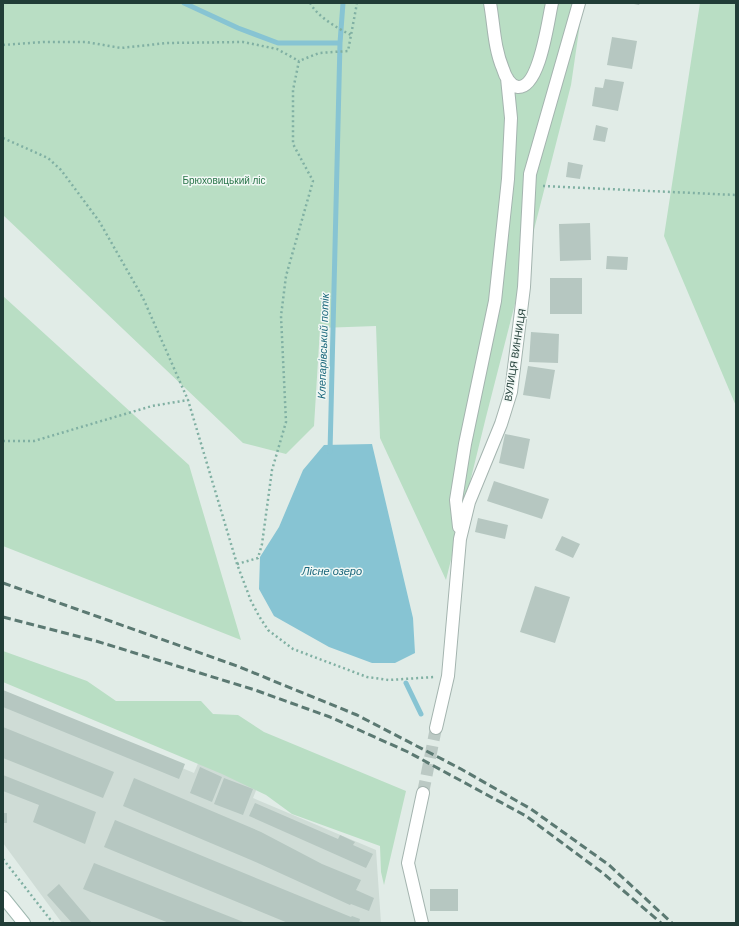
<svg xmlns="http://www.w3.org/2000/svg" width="739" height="926" font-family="'DM Sans',sans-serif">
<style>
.built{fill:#cfdcd6}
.green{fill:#b9dec4}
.water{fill:#87c4d3}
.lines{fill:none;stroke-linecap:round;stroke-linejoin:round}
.stream{stroke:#87c4d3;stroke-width:5}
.building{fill:#b6c7c1}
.minor-tunnel{stroke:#bbc9c4;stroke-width:12;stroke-dasharray:12 6;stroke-linecap:butt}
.minor-casing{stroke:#a4b4af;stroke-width:14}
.secondary-casing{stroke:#9fb8b0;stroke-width:14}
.path{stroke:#80b0a3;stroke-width:2.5;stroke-dasharray:2 3;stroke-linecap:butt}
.minor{stroke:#fff;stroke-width:12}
.secondary{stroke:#fff;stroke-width:12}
.rail{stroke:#5b7972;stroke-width:3;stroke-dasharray:8 4;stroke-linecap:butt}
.labels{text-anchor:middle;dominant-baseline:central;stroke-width:3;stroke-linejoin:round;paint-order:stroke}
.park-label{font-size:10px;fill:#2a754a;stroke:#f1f8f5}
.street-label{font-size:10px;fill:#213d37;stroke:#f1f8f5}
.water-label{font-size:11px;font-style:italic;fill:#19667b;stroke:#f1f8f5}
</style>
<rect width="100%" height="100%" fill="#e1ece7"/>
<path class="built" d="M3 692 194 773 199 761 257 788 253 798 376 850 381 923H62L3 843Z"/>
<path class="green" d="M3 3H583L571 85 486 417 446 580 380 438 376 326 320 328 314 426 286 454 243 443 3 215Z
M700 3H736V406L664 236Z
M3 296 189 465 241 640 3 546Z
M3 651 87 681 116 701H201L213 714 238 715 264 732 406 791 384 885 381 872 380 846 292 814 266 795 222 774 3 682Z"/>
<path class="water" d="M372 444 413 618 415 653 395 663H372L329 647 274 616 259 589 260 557 279 527 303 470 324 445Z"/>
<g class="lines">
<path class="stream" d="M184 3 238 28 278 43H340
M330 452 340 43 343 3
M406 683 421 714"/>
</g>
<path class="building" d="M629 3H640L639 5Z
M612 37 637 41 632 69 607 65Z
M605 79 624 82 618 111 592 106 595 87 603 88Z
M596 125 608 128 605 142 593 140Z
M568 162 583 165 580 179 566 177Z
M590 223 591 260 560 261 559 224Z
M607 256 628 257 627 270 606 269Z
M550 278H582V314H550Z
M531 332 559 334 558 363 529 362Z
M528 366 555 370 550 399 523 395Z
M505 434 530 439 524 469 499 463Z
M494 481 549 499 542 519 487 501Z
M478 518 508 525 505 539 475 532Z
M562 536 580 544 573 558 555 550Z
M535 586 570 597 555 643 520 632Z
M3 690 185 764 179 779 3 707Z
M3 727 114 772 103 798 3 758Z
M200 767 222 777 212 802 190 793Z
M3 775 96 812 85 844 33 822 39 805 3 791Z
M134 778 261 832 322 864 361 880 356 890 374 898 369 911 351 904 350 905 251 860 123 806Z
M224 778 253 789 243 815 214 804Z
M255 803 338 839 340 835 355 842 353 845 373 854 366 868 249 816Z
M3 813H7V823H3Z
M115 820 351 917 352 916 360 919 359 923H288L104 847Z
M94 863 246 923H169L83 889Z
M59 884 92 923H72L47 895Z
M430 889H458V911H430Z"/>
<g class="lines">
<path class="minor-tunnel" d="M423 793 436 728"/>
<g class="minor-casing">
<path id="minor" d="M490 3C494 25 494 48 503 69 505 76 510 86 518 87 540 88 548 20 552 3
M459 527 456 500 465 444 495 301 508 179 511 118 507 78
M436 728 448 676 460 539 469 502 501 424 511 392 524 287 530 174 579 3
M422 923 408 863 423 793"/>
</g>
<g class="secondary-casing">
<path id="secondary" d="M3 897 24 923"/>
</g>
<path class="path" d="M310 3C318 17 337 28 351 35
M3 45 43 42H86L121 48 167 43 243 42 277 49 299 61
M3 138 48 158 61 170 99 221 143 298 188 400 237 564 251 601 259 616 268 630 293 649 367 677 389 680 434 677
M543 186 736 195
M3 441H34L152 406 188 400
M237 564 258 558 262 544 272 470 286 422 281 316 286 276 313 181 293 144V90L299 61 319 53 348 51 357 3
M3 859 53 923"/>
<use href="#minor" class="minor"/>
<use href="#secondary" class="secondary"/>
<path class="rail" d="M3 583 237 666 357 715 461 769 531 809 609 865 672 923
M3 617 96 641 255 690 330 717 408 752 526 816 604 874 661 923"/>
</g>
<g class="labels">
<g class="park-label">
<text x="224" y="180">Брюховицький ліс</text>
</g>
<g class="street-label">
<text transform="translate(515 355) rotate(-81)">ВУЛИЦЯ ВИННИЦЯ</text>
</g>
<g class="water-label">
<text transform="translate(323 346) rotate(-88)">Клепарівський потік</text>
<text x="332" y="571">Лісне озеро</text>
</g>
</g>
<rect width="739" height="926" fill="none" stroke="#213d37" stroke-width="8"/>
</svg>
